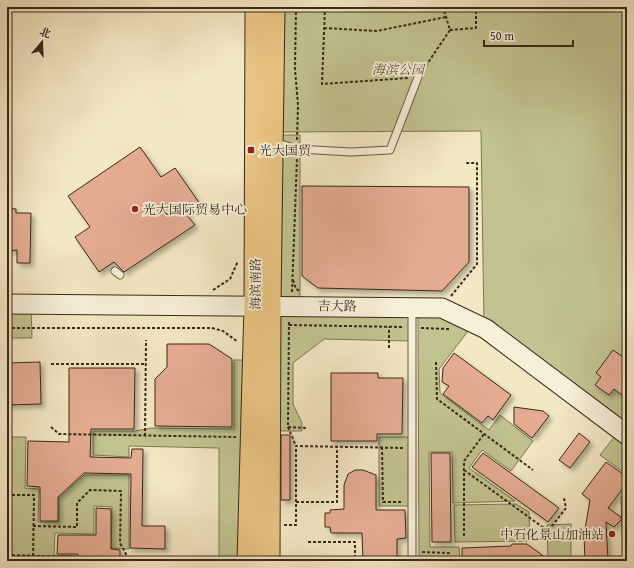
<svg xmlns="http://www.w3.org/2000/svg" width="634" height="568" font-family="'Gentium Book Plus','Noto Serif SC',serif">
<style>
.green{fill:#c1c490;stroke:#7d7655}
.building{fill:#e4ab91;stroke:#39281a;filter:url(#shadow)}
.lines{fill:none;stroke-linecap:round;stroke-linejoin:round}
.lane-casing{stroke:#685844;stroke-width:9}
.secondary-casing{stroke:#39281a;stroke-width:21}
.primary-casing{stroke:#39281a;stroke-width:23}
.path{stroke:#39281a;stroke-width:2;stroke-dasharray:3 2;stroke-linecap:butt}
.lane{stroke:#f7f0d9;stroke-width:7}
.secondary{stroke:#f7f0d9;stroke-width:19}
.primary{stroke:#eac482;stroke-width:21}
.poi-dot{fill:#8f2418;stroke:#f7f0d9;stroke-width:1.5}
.labels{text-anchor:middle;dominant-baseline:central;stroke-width:3.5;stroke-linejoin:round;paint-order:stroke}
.park-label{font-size:13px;font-style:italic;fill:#5b4f38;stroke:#f7f0d9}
.poi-label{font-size:13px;fill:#39281a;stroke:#f7f0d9;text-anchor:start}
.street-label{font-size:13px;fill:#39281a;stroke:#f7f0d9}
</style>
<defs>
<filter id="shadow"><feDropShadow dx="3.5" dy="3.5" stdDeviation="2" flood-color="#0004"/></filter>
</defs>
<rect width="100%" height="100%" fill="#f3e8c4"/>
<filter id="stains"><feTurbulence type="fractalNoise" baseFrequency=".005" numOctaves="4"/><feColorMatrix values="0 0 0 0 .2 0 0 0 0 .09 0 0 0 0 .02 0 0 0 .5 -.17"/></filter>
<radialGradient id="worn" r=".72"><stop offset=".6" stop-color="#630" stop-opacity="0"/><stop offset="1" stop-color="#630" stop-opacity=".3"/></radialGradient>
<path class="green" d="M274 7H627V432L484 326 481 131 272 132Z
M276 135H300V302H276Z
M7 307H31L32 338H7Z
M273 309 410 310 409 341 324 339 293 363V404L302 423V431H272Z
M418 312 442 313 472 326 439 369 440 393 489 430 500 415 533 441 511 471 482 450 469 468 515 501 453 503 452 452H429L430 547H459L460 561H419Z
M234 360H251L246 561H219V448L129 446V457L93 455V431H135L152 428 234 429Z
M619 431 627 437V475L600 455Z
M7 437H26L25 488 39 489 38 522H59V498L84 475H129V549L111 548 112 507 94 506V534L55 533 54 555 74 556V561H7Z
M379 437H412V506H379Z
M516 504 529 512 530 541 455 542 454 505Z
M571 524V561H548L547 525Z"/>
<path class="building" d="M140 147 161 177 175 168 200 204 186 214 195 225 124 272 114 262 99 272 75 237 90 227 68 196Z
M302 186 469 187V262L442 291 318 288 302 276Z
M7 208 16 209V213H31L30 263H17V250L7 251Z
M167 344H209L232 359V427L155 426V379L167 367Z
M613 350 627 360V399L614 389 609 395 595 385 601 377 596 373Z
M454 353 511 395 493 420 488 416 482 423 443 394 449 386 442 382 443 368Z
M40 362 41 404 7 405V363Z
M69 368H135L134 429H91L90 457 131 458 132 449H143L142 526H165V549L130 548 131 474 84 473 58 497V521H40V487L27 486 28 441 69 442Z
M331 373H378V378H403L402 434H377V441H331Z
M514 407 543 411 549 416 532 438 514 424Z
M579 433 590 442 570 468 559 460Z
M281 435H290V500H281Z
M431 453H450L451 542H432Z
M483 453 559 508 548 522 472 467Z
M606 462 627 477V483L608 508 621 517V520L614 527 606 522 608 561H585L584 535 590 500 582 494Z
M355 470H363L376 475V510H405L406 538 397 539V561H363L362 533H331L330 527H325V513H330V510L344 509V485L348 474Z
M96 508 111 509V549L120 550V561H78V554H57L58 535H96Z
M512 544H527L550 561H462V548L511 546Z"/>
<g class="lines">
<g class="lane-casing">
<path id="lane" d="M274 142 297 149 351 152 390 150 418 77
M115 271 120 275
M412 308V561
M627 561 625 499H627"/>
</g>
<g class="secondary-casing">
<path id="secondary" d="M7 304 442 308 486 329 627 435"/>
</g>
<g class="primary-casing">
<path id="primary" d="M248 561 255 305 256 7
M269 561 270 305 274 7"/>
</g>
<path class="path" d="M296 7 295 69 298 105 297 140
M325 7 322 84 408 78
M324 28 377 31 446 17
M450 30 476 28V7
M423 70 450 30 443 7
M293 280 296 289 300 291
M213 290 230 279 238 261
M292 292 297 158
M451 296 477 264V163H466
M289 322 288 427 296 446
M289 325 403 327
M7 328H212L223 331 238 342
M421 328 449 329
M389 348V327
M436 362 437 399 533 470
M51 364H145
M51 427 59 434 236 437
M288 427 308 428
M145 436 146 340
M382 447 383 502H403
M464 470 548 531 566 508 564 498
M7 495H34L33 561
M296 502H337V447
M284 525H296V446L404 448
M33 526 77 527V503L90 490 121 491 120 543 128 558 205 559
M464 536V461L484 434
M308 542H355V561
M422 552 449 553V561
M7 555 72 557"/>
<use href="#lane" class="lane"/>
<use href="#secondary" class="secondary"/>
<use href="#primary" class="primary"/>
</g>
<g class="poi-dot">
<rect x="247" y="146" width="8" height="8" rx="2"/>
<circle cx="135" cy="209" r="4"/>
<circle cx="612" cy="534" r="4"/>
</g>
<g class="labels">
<g class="park-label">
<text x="398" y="69">海滨公园</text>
</g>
<g class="poi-label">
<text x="259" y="150">光大国贸</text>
<text x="143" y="209">光大国际贸易中心</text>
<text x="604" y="534" text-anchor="end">中石化景山加油站</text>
</g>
<g class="street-label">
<text transform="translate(255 284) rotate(-90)">海滨南路</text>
<text transform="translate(337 306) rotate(1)">吉大路</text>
</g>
</g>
<rect width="634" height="568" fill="none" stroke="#f3e8c4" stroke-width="24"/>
<rect x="8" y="8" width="618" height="552" fill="none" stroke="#39281a" stroke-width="2"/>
<rect x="12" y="12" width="610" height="544" fill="none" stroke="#39281a"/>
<g transform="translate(42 42) rotate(19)" stroke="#f7f0d9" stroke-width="3" paint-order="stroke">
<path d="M0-3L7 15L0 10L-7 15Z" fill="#39281a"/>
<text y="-6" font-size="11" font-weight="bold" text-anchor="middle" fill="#39281a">北</text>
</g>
<path d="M484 40v6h89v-6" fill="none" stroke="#39281a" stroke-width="2"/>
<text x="490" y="40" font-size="12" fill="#39281a" stroke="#f7f0d9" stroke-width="3" paint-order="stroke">50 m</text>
<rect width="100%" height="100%" filter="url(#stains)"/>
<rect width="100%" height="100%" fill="url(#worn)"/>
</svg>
